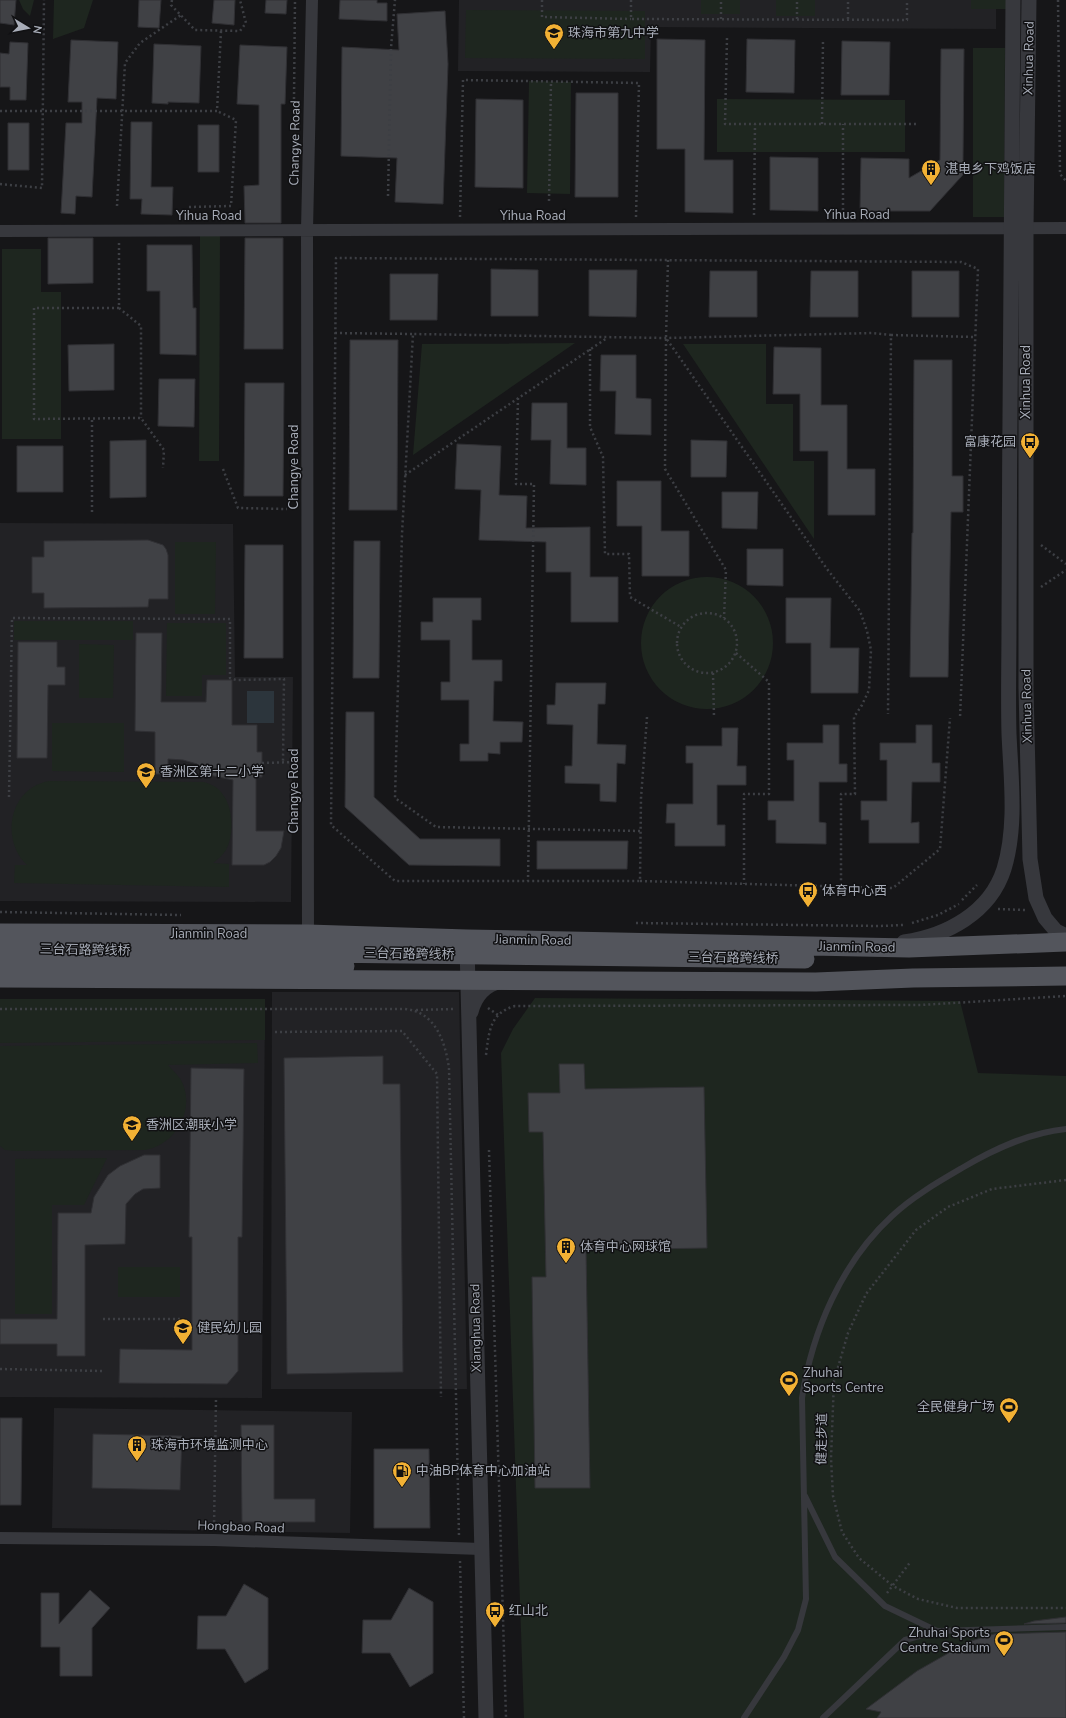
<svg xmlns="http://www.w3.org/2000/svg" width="1066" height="1718" font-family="'Nunito Sans','Noto Sans SC',sans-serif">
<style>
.built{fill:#222225}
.green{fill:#1e261f}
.water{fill:#2c353c}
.building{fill:#404145;stroke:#303034}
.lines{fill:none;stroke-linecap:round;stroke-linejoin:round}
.path{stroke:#3d3f44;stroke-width:2.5;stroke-dasharray:2 3;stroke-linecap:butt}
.service{stroke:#37383d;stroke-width:6}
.minor{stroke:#37383d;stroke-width:12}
.tertiary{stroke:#37383d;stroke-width:15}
.primary{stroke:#53555c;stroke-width:19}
.labels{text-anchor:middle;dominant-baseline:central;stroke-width:3;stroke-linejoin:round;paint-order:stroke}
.poi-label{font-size:13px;fill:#a8adb8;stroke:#111113;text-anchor:start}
.street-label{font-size:13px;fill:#a8adb8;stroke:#111113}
</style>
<rect width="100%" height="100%" fill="#161618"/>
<path class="built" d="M459 0H996V29L651 27 650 72 458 71Z
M0 523 233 524 235 677H293L291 902 0 901Z
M272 992H459L467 1389H271Z
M0 999H265L262 1398 0 1397Z
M54 1408 352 1412 350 1533 52 1528Z"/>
<path class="green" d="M19 0H34L30 16 23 9Z
M54 0H93L84 28 53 39Z
M701 0H740V14H701Z
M776 0H815V16H776Z
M971 0H1007V9H971Z
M466 10 645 11V59L465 58Z
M973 48H1005L1004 217H973Z
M529 81 571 82 570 194 527 193Z
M717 99 905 100V152H717Z
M200 235H220L219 461H199Z
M2 249H41V292H61V439H2Z
M575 343 413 455 422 344Z
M683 344H766V404H793V461H814V539Z
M175 542H216L215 614H175Z
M641 643a66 66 0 1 1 132 0a66 66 0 1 1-132 0Z
M14 621H133V640H14Z
M167 623H226V675H202V696H166Z
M79 644 114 645 113 698H79Z
M52 723H124V772L52 771Z
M49 781 204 782C210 784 216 786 220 791 233 804 235 833 226 850 223 855 218 859 213 863L229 864V887L14 883 15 865H27C0 840 9 788 49 781Z
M535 998 960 1001 978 1073 1066 1076V1718H524L501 1053 513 1029Z
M0 999H265V1040L0 1043Z
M257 1043 258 1063 168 1065C174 1072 181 1077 184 1087 193 1115 173 1145 145 1150L16 1151 5 1150 0 1146V1046Z
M107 1158 84 1205H52V1314H15V1159Z
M118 1267H180V1297H118Z"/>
<path class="water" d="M247 691H274V723H247Z"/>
<path class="building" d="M0 0H16L14 25 0 23Z
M139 0H161L159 28 138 27Z
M214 0H235L234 25 212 23Z
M266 0H287L286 14 265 13Z
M340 0H377V3H387V21L339 19Z
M445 11 448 64 443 204 395 202 397 158 341 156 342 47 399 50 397 14Z
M657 39 705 40 704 160H733V213L685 212V149H657Z
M747 39 795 40 794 93 746 92Z
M71 40 118 42 116 99 97 98 92 197 76 196 75 214 61 213 66 123H82V102H68Z
M842 41 890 42 889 95H841Z
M10 42 28 43 26 100H10V87H0V53L9 54Z
M154 44 201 46 199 103 168 102V104L152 103Z
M240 45 287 47 285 104H281V223H245L244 186 259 185V105L237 104Z
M941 49H964L963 160 970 167 930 211H860L861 158 909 159V178L940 160Z
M576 93H618V197H575Z
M476 99 523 100V188L475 187Z
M131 122H152L151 187H173L172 215 141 214 142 199H130Z
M8 123H29V170H8Z
M198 125H219V172H198Z
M770 157 818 158V211L770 210Z
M48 238H93V283L48 284Z
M245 238H283V349H244Z
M147 245H192L193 308H196V355L160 354V291H147Z
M491 269 538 270V316H491Z
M589 270H637L636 317 589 316Z
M710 271H757V317H709Z
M811 271H858V317H810Z
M912 271H959V317H912Z
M390 274H438L437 320H390Z
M350 340H398L397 510H349Z
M114 344V390L69 391 68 345Z
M774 347 821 348V405H847V469H875V515H828V451H800V394H773Z
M601 355H636V398L651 399V435L615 434 616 391H600Z
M914 360H952V476H963V512H951L948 677H910L912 533H913Z
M159 379H195L194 427 158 426Z
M245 383H284L283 496H244Z
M532 403H567V448H586V485L550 484 551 440H531Z
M146 440V497L110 498V441Z
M691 440 727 441 726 477H691Z
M457 444 501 446 499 495 527 496 526 528 590 527V577H618V622H571V572H546V542L479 540 481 490 455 489Z
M17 446H63V492H17Z
M617 481H661V531H689V576H642V526H617Z
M722 492H758L757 529 722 528Z
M148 540 163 545 166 549 168 555V599H149L148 607 44 608V593H32V557H44V541Z
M354 541H380L379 678H353Z
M245 545H283V658H244Z
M747 549H783V586L747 585Z
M433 598H481V620H472V660H502V681H494L493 721 523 722 522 742H500V754L488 753V761H460V744H469V700H441V682H450V640H421V622H433Z
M786 598H831L830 648H859L858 693H811V643H786Z
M136 633H162L161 702H206L207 680H232V725H257V752H262V777H256V831H284L281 848 276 856 270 862 264 865H232L233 780 209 775 197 764 183 760 168 759V774H155V732L135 731Z
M18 642H57V667H65V685H48L47 758H17Z
M556 683H606L605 704H598L597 744 626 745 625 764 617 763 616 802 600 801V784L565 783V766H572L573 725 547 724V705H555Z
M346 712H374V797L420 839H500V866L409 865 345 807Z
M823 725H839V764H847V782H819V822L826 823V844L776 843V820H768V801H794V760H787V743H823Z
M916 725H932V763H940V782H912L911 823 919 822V843H869V820H861V801H887V760H880V743H916Z
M722 728H738L737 766H746V785H717V825H725V846H675V823H666L667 804H693V763H686V746H722Z
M537 841H628L627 869H537Z
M383 1056V1084H400L403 1372 287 1374 284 1058Z
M559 1064H584L585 1089 704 1087 707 1248 586 1250 590 1488H535L532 1277H546L543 1132H529L528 1093H560Z
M191 1068 244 1069 242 1237H238V1371L227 1384 119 1383 120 1349 192 1350V1237H189Z
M144 1155H160V1188L143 1189 135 1194 126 1204 125 1244 85 1245V1356H57V1344H0V1319H57L58 1213H91L94 1197 108 1175 120 1166Z
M0 1418H22L21 1505H0Z
M241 1425H274V1499H315V1522H242Z
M93 1434 182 1436 180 1490 92 1488Z
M374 1449H429L430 1528H374Z
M244 1584 268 1598V1669L245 1683 225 1649H197L198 1616H226Z
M409 1588 433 1602V1673L410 1687 390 1653H362L363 1620H391Z
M90 1590 110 1608 92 1628V1676H60V1647H41V1593H59V1624Z
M1066 1617V1623L1024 1624 1034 1621Z
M1066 1632V1718H877L881 1712 866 1709 917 1671 968 1642 994 1634Z"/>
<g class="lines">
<path class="path" d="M172 0 171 5 195 30 240 31 246 23 240 0
M542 0V17L631 19
M631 0V19L907 20V0
M1058 0 1060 174 1066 181
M721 19V0
M797 19V0
M848 19V0
M727 38 725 124H919
M294 99 295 0
M0 111H217L221 31
M822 124 823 40
M0 184 42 188 44 0
M388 196 391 48 395 0
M549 201 551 82
M117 206 125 63 140 43 181 15
M189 207 231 206 236 120 217 111
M754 215 755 124
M843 215V124
M460 217 463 80 639 83 636 217
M119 243V308H34V419L141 418 164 450 163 468
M668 260 666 338 827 569 860 611 867 631 871 650 869 690 862 705 854 717 855 794H841V887
M119 308 141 326V418
M335 333 413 334
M891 335 975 337
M666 339 665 469 726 570 724 618
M590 349V427L603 457 605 554H629L630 597 681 627
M518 398 516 484H534L528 881
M223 469 238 508 287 509
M405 475 607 338
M92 512V418
M1041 545 1066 564
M1041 587 1066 570
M677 643a30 30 0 1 1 60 0a30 30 0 1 1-60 0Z
M736 653 769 682V794H744V884
M713 673 714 717
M647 717 641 798 640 881H395L331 825 336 258 961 262 978 269 960 718
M262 763 296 762
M9 797 12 618 230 619V678L236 680 284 679 283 762
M640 831 436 827 395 798 402 534 413 334 666 338 872 333 891 335 888 714
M640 881 893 888 940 849 950 718
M962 900 977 885
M998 909 1025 910
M0 912 181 915
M636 923 880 926 903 925
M912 923 938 915 959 904
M488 1008 498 1015
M0 1009H404C435 1011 445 1041 449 1068L459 1536
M416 1010 453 1009
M275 1032 402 1031 437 1074 441 1397
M486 1055C489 1031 490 1013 515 1006L921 1005 1066 996
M489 1150 506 1718
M1066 1180 992 1189 948 1207 916 1230 866 1294 848 1333 834 1381 831 1458 833 1496 842 1532 859 1558 893 1586 918 1599 957 1608H1066
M103 1319H181
M0 1369 102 1371
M214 1527 216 1398
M460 1561 464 1718
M887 1593 911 1561"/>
<path class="service" d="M805 1496 835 1557 885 1606 937 1631
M744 1718 784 1657 798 1630 806 1599 802 1398C812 1332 841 1263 892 1216 912 1197 938 1182 962 1168 994 1149 1028 1133 1066 1129
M823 1718 905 1640 937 1631 1066 1627"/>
<path class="minor" d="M0 231 1066 228
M308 934 307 230 312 0
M0 1538 214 1540 481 1549"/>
<path class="tertiary" d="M1029 0 1026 228V688L1030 859 1036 898 1045 918 1056 931 1066 936
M904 942C946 936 990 913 1004 869 1017 826 1011 779 1009 734 1008 698 1009 661 1009 624 1010 416 1010 208 1013 0
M467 945 486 1718
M471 1012C475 996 484 985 501 981"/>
<path class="primary" d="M0 933 308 934 467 939 909 948 1066 942
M0 949 805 959
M0 963 345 966
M0 978 816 982 913 978 1066 976"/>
</g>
<defs>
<g id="school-pin" transform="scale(1)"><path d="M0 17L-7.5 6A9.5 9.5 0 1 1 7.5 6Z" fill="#f2b134" stroke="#111113"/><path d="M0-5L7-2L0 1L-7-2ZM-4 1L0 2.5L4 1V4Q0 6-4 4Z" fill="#111"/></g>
<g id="building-pin" transform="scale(1)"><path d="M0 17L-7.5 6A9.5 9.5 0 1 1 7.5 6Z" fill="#f2b134" stroke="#111113"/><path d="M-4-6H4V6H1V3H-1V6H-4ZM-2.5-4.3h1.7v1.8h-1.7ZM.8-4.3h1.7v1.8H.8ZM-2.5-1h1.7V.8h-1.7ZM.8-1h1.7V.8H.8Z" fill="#111"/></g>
<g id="bus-pin" transform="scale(1)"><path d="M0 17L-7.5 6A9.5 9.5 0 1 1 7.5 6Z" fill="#f2b134" stroke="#111113"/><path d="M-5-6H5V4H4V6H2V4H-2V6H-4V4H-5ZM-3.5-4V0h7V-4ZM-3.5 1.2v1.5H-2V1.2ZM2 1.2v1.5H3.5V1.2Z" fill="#111"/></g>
<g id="stadium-pin" transform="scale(1)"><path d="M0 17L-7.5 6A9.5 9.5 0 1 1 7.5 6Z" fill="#f2b134" stroke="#111113"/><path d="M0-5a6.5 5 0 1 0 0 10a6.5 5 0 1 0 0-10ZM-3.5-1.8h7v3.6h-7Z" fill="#111"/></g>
<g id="fuel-pin" transform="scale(1)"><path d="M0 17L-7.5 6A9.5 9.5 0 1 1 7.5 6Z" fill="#f2b134" stroke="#111113"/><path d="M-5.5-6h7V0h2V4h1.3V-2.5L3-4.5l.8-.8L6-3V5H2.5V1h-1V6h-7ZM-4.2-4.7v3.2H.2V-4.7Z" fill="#111"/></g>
</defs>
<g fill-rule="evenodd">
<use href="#school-pin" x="554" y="33"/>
<use href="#building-pin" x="931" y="169"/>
<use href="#bus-pin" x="1030" y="442"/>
<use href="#school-pin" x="146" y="772"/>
<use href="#bus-pin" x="808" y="891"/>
<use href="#school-pin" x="132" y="1125"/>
<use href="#building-pin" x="566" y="1247"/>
<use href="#school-pin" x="183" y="1328"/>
<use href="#stadium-pin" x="789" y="1380"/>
<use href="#stadium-pin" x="1009" y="1407"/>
<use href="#building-pin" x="137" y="1445"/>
<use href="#fuel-pin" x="402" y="1471"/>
<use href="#bus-pin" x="495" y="1611"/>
<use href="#stadium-pin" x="1004" y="1640"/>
</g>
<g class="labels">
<g class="poi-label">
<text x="568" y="33">珠海市第九中学</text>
<text x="945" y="169">湛电乡下鸡饭店</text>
<text x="1016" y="442" text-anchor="end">富康花园</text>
<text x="160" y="772">香洲区第十二小学</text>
<text x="822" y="891">体育中心西</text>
<text x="146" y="1125">香洲区潮联小学</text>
<text x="580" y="1247">体育中心网球馆</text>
<text x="197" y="1328">健民幼儿园</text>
<text x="803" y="1373">Zhuhai<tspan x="803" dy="15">Sports Centre</tspan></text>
<text x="995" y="1407" text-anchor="end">全民健身广场</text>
<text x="151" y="1445">珠海市环境监测中心</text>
<text x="416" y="1471">中油BP体育中心加油站</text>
<text x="509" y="1611">红山北</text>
<text x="990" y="1633" text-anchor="end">Zhuhai Sports<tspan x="990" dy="15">Centre Stadium</tspan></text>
</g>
<g class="street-label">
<text transform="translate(1029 58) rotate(-89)">Xinhua Road</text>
<text transform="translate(295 143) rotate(-89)">Changye Road</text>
<text x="857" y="215">Yihua Road</text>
<text x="209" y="216">Yihua Road</text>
<text x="533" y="216">Yihua Road</text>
<text transform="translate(1026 382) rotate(-90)">Xinhua Road</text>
<text transform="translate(294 467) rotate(-90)">Changye Road</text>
<text transform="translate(1027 706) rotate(-91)">Xinhua Road</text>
<text transform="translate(294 791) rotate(-90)">Changye Road</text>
<text x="209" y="934">Jianmin Road</text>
<text transform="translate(533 940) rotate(1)">Jianmin Road</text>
<text transform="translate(857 947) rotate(1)">Jianmin Road</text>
<text transform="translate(85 950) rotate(1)">三台石路跨线桥</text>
<text transform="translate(409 954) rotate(1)">三台石路跨线桥</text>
<text transform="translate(733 958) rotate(1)">三台石路跨线桥</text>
<text transform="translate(476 1328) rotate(-91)">Xianghua Road</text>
<text transform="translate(822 1439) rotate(-89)">健走步道</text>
<text transform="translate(241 1527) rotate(2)">Hongbao Road</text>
</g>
</g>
<g transform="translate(28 28) rotate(100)" stroke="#111113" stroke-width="3" paint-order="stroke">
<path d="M0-3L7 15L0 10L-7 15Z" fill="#a8adb8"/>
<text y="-6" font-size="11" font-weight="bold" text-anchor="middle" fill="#a8adb8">N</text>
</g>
</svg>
